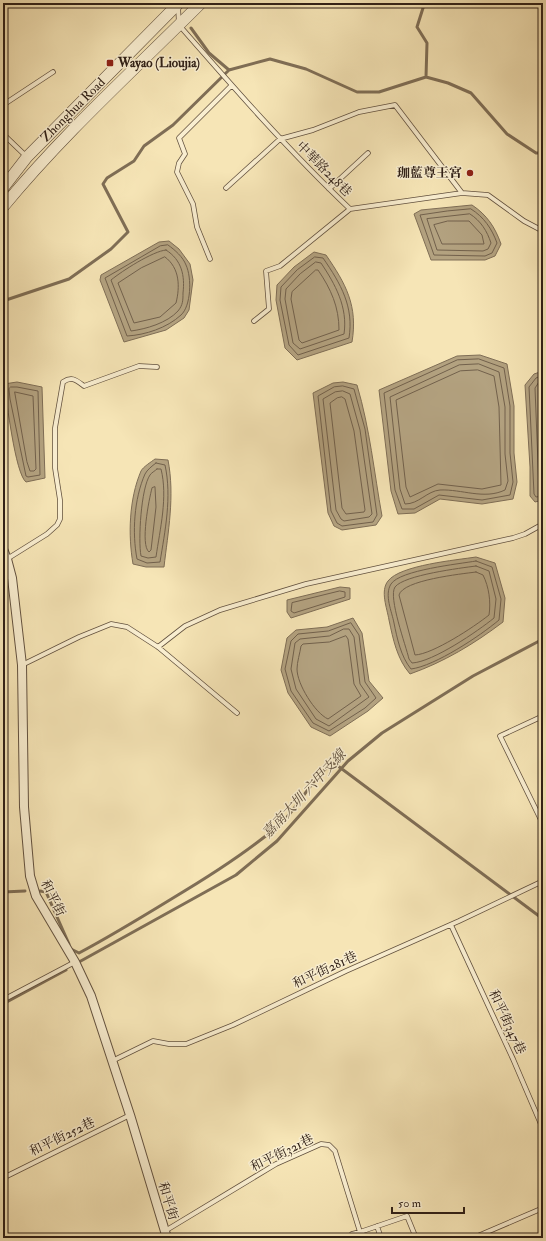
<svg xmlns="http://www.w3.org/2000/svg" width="546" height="1241" font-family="'IM FELL Double Pica','Noto Serif TC',serif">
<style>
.water{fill:#b3a280;stroke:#7f6e56}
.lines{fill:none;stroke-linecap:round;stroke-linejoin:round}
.shore{stroke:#72614c;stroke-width:1}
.stream{stroke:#7f6e56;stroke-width:3}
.service-casing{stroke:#62513f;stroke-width:5.5}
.minor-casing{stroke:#62513f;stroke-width:10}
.tertiary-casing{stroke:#62513f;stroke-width:12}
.service{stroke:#f9eed0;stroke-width:4}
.minor{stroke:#f9eed0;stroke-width:8}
.tertiary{stroke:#f9eed0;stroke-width:11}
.poi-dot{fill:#8f2418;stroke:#f9eed0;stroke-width:1.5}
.labels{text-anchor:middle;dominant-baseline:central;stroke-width:3;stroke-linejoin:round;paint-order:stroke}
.poi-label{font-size:13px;font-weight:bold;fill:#302017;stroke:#f9eed0;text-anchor:start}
.street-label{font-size:13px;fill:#302017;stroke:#f9eed0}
.water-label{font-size:14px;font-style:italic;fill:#5e4e3c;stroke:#f9eed0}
</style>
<rect width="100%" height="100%" fill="#f6e5b6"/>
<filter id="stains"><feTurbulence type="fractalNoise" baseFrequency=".005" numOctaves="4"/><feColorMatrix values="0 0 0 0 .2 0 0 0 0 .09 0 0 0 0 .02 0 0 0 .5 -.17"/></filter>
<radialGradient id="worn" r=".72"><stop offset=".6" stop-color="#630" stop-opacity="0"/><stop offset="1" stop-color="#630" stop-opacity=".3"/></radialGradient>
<path class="water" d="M472 205C487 215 495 227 501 244L495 256 485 260H431L414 214 421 210Z
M169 241 179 249 190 264 193 280 189 310 184 318 166 330 124 342 100 280 101 275 159 242Z
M314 252 326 255C346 284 358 306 352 342L297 360 285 348 276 300 277 285 294 267Z
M480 355 507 364 514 406V453L517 482 513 499 482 504 440 499 415 513 398 514 391 491 379 390 457 356Z
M543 371V500L535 502 530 496V467L525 385 534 374Z
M17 382 42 387 45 478 26 482C15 473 7 401 4 384Z
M343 382 357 385C370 429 374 472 382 516L376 525 342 530 334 526 328 513 313 393 333 383Z
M155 459 168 460C175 496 168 532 164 567H146L133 564C128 535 129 499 141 471 143 467 151 462 155 459Z
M476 557 495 563 505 598 503 622C474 644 444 662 410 674 397 659 393 639 389 620 387 608 380 591 388 581 400 565 457 560 476 557Z
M340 587 350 588V599L291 618 287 612V600Z
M353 618 362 633 369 681 383 698 368 711 330 736 311 727 288 693 281 670 287 638 296 630 327 627Z"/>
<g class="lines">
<path class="shore" d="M471 209C484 217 492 229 497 243L492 253 485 256 434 255 420 215 447 211Z
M470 214C481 221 487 231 491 243L488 249 483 251 437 250 427 219Z
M448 221H469L482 235 484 244H442L434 225Z
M168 245C175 250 183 257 186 265 192 278 191 306 181 315 167 328 145 335 127 336L105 278 160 246Z
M166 250C182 260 185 276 183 293 183 300 183 305 178 311 167 323 146 329 131 331L111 280C122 271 153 251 166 250Z
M165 257C180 268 180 287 176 303L160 317 134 323 118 283 141 268Z
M315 257 323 258C341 284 354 307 349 338L298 355 289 345 280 300 281 287 297 270Z
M316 262 321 263C335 284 348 307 344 334L300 349 293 343 285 299 286 289 300 274Z
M316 270H318C331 289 339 307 339 330L302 343 299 340 291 299 292 292Z
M479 359 504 368 510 406V453L513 482 510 495 482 500 439 495 414 509H402L395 490 384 393 457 360Z
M479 364 499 372 505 407V454L508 481 505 490C484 500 462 489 440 490 427 491 419 504 405 504L400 489 390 397 459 365Z
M478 370 494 376 499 407 501 485 482 489 438 484 410 497 406 487 396 400 460 371Z
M543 375 536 378 529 387 534 494 536 497 543 496
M543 380 539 382 535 388 539 489 543 491
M343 386 354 389 365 429 377 515 373 522 342 526 337 523 331 511 318 396 334 387Z
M11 387H17L38 391 40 475 28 477 26 476 10 399 9 389Z
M543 387 541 390 543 433
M343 391 350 394 360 430 372 514 369 517 344 521 341 519 336 510 323 399 335 392Z
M15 392 33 396 36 469 34 471H30L27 462Z
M342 397 345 399 354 431 365 510 364 512 346 514 342 508 330 403 337 398Z
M156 463 165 465C172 497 165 531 160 562L147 563 137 559C132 533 134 499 145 474 147 470 152 466 156 463Z
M157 469H161C168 497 160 529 156 557L148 558 141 556C138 540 141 488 150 475 151 473 155 471 157 469Z
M155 487 156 507 151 550 149 552C140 545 149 499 152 488Z
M476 561 492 567 501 599 499 620C480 636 435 666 411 669 401 657 397 638 394 623 392 612 384 595 391 584 400 570 459 564 476 561Z
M476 566 489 571 496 599 494 618C478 631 433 662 412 663L409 659C406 646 388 597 395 587 404 575 461 568 476 566Z
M476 572 483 575C489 587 491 602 489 615 474 627 433 654 415 655L399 595C403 580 461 574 476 572Z
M340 591 345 592V597L294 613 291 611 292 603Z
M351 623 359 635 365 682 376 698 365 708 329 731 313 723 291 691 285 669 291 641 298 634 328 631Z
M344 629H349L354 637 360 684 369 697 329 726 316 719 296 689 291 669 295 643 300 639 329 636Z
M346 636 348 639 354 684 361 696 328 719C315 713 297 684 297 669 297 662 300 653 301 646L303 644 329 642Z"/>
<path class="stream" d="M191 28 209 53 229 70 270 59 306 69 357 92H379L426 77 448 83 471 93 507 134 536 153H543
M426 77 427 43 417 27 423 8 426 3
M3 301 69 279 111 249 128 232 103 184 107 178 134 161 144 146 173 125 229 70
M40 891 46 892 69 944
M3 892 25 891
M71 949 79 953C111 936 142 917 173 898 210 876 245 854 278 826 296 812 315 772 334 763L543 919
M79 962 236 875 277 841 348 761 382 733 473 676 543 639
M3 1004 66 970"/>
<g class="service-casing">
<path id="service" d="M178 6 179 25C234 88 289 151 350 209L462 193 488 195 524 221 543 231
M3 105 53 72
M3 134 27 157
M226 188 280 139 313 130 359 112 395 105 462 193
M329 189 368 153
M210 259 197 227 193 204 177 172 179 163 185 154 179 138 231 86
M254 321 269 309 266 271 280 266 350 209
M7 559 47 534 57 525 60 519V500L55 468V428L63 382C72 376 76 380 84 386L139 366 157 367
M158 647 185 626 220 610 306 584 513 538 525 534 543 524
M22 665 79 637 111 624 127 627 158 647 237 713
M543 716 500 736 543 824
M451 925 513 1059 543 1129
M3 1000 75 962
M112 1061 153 1041 169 1044H186L233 1025 346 971 459 921 543 881
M3 1178 130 1115
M377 1226 381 1238
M165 1231 276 1164 321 1144 329 1145 335 1151 360 1232 407 1216 416 1238
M353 1238 352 1234 360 1232
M473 1238 543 1208"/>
</g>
<g class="minor-casing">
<path id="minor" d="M3 549 7 559 12 578 22 665 24 807 30 876 36 896 75 962 91 996 130 1115 167 1238"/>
</g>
<g class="tertiary-casing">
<path id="tertiary" d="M3 188 27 157 179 3
M3 207C63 134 134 70 201 3"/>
</g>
<use href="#service" class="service"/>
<use href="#minor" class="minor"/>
<use href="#tertiary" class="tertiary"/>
</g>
<g class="poi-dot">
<rect x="106" y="59" width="8" height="8" rx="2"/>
<circle cx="470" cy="173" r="4"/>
</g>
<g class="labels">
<g class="poi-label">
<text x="118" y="63">Wayao (Lioujia)</text>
<text x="462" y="173" text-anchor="end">珈藍尊王宮</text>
</g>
<g class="street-label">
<text transform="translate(73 110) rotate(-45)">Zhonghua Road</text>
<text transform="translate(324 169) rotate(45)">中華路248巷</text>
<text transform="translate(53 898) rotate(64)">和平街</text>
<text transform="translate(325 970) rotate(-25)">和平街281巷</text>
<text transform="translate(507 1022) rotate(65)">和平街347巷</text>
<text transform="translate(62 1137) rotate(-26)">和平街252巷</text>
<text transform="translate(282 1153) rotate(-26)">和平街321巷</text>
<text transform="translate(168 1201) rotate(73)">和平街</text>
</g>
<g class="water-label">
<text transform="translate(304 794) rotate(-47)">嘉南大圳 六甲支線</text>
</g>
</g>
<rect width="546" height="1241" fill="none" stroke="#f6e5b6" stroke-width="16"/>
<rect x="4" y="4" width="538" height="1233" fill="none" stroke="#302017" stroke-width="2"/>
<rect x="8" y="8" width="530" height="1225" fill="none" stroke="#302017"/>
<path d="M392 1207v6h72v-6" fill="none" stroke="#302017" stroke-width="2"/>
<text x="398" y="1207" font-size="12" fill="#302017" stroke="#f9eed0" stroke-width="3" paint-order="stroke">50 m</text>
<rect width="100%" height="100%" filter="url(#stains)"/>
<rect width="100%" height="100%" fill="url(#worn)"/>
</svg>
